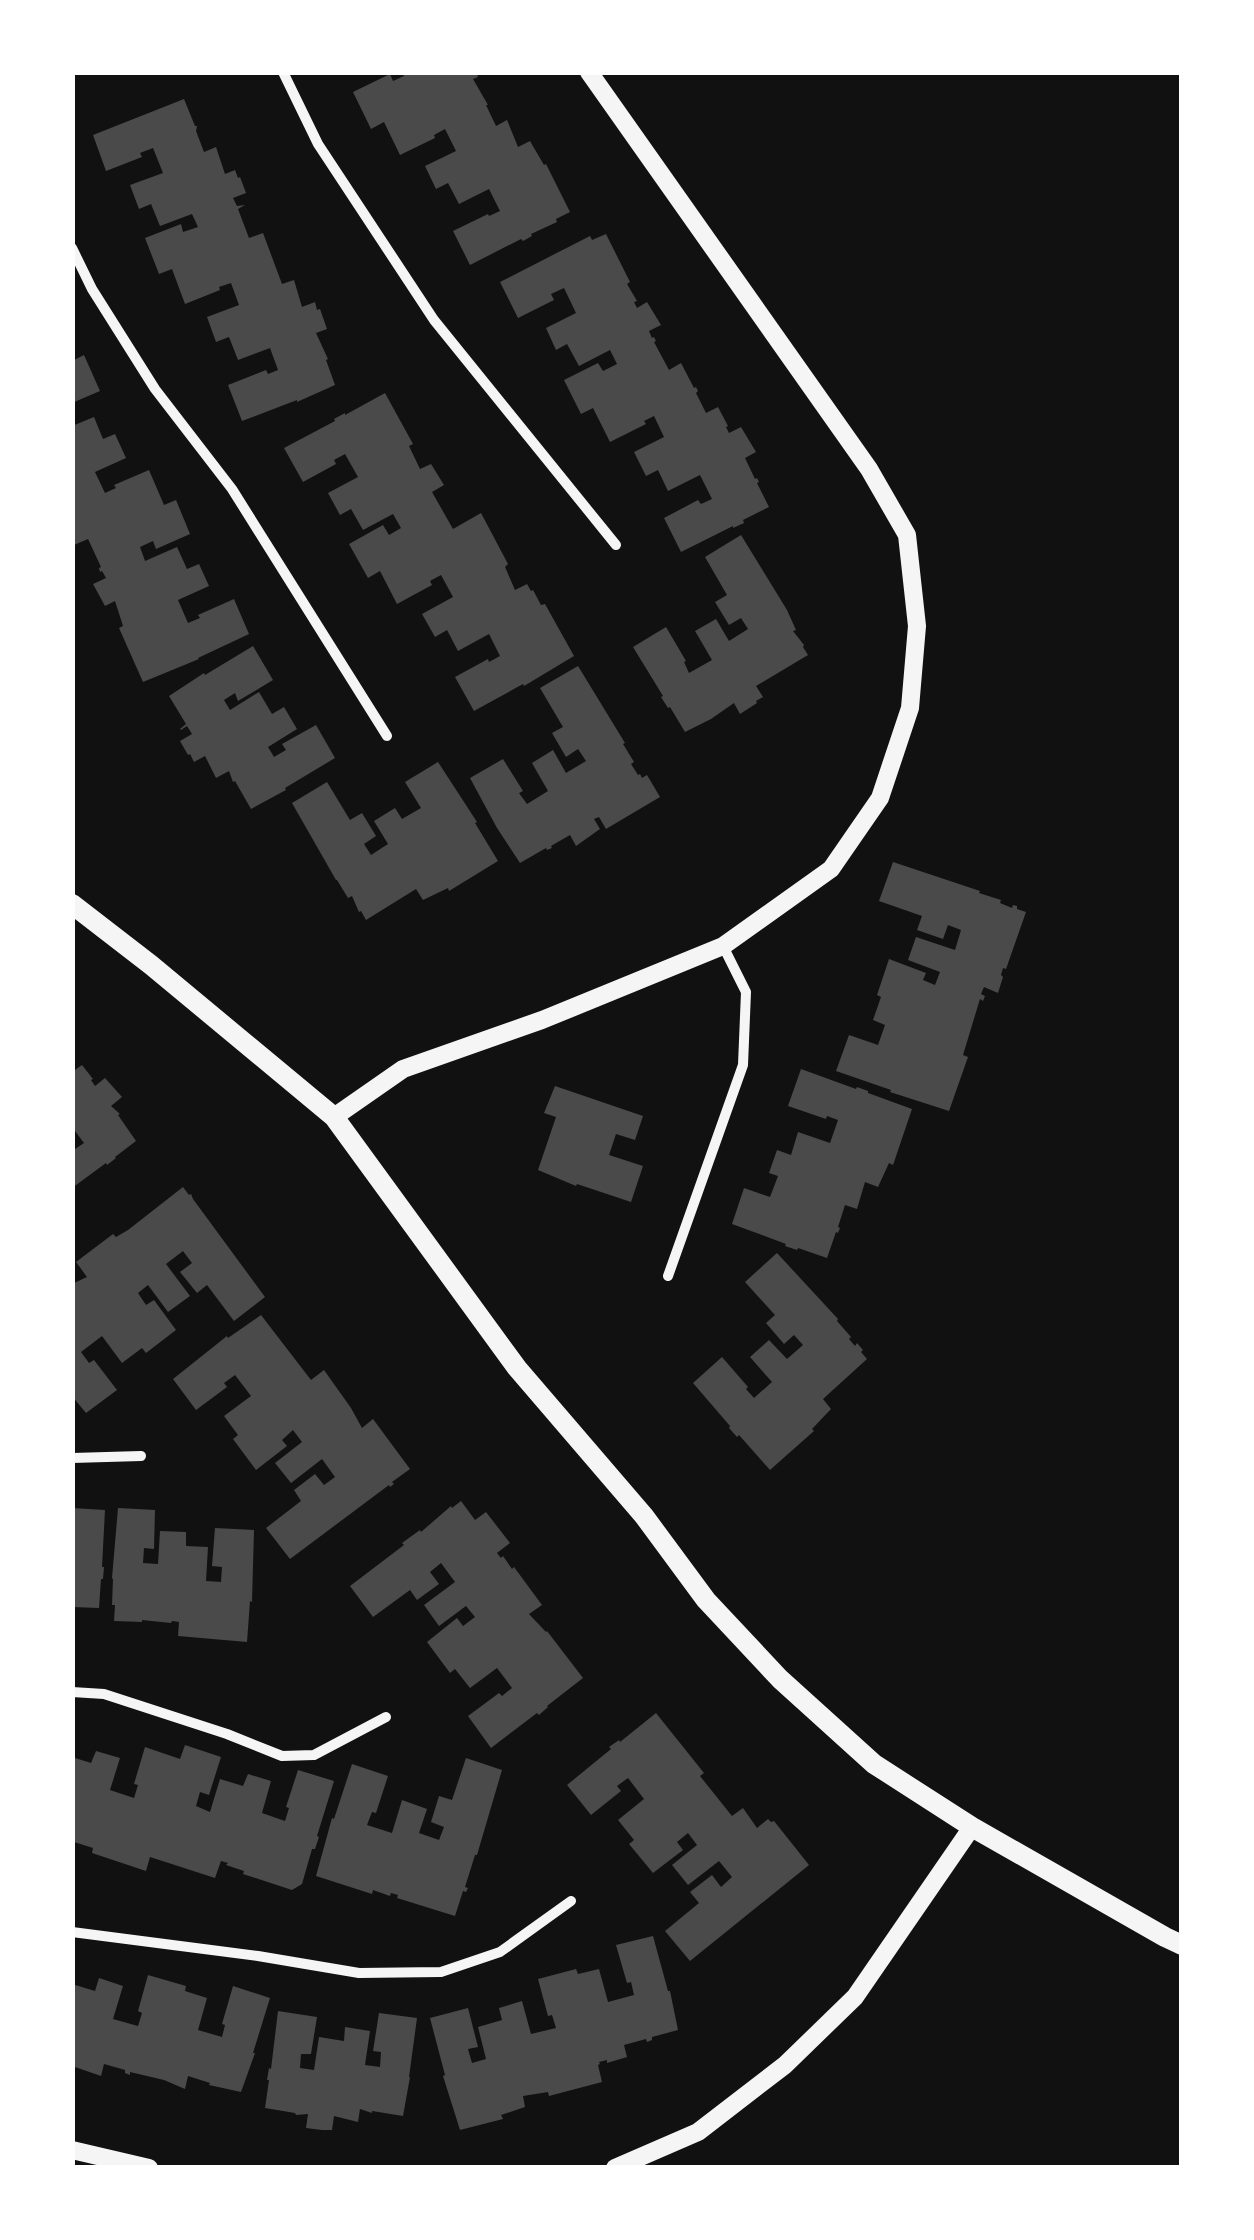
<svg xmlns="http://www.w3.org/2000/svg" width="1254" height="2240" font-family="Roboto,sans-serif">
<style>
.building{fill:#4a4a4a}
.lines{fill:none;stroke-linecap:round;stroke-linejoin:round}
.minor{stroke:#f5f5f5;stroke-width:10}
.tertiary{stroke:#f5f5f5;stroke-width:18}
.secondary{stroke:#f5f5f5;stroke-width:20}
</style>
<rect width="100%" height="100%" fill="#111"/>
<path class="building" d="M402 72H476L478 77 473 79 488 105H486L496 126 507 120 518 147 530 141 544 165 546 164 570 212 556 219 557 222 531 234 532 236 523 241 521 239 470 265 453 231 488 214 489 216 500 211 489 189 459 204 448 183 436 189 425 166 456 151 445 129 434 135 435 138 400 155 384 122 371 129 353 92 390 74 393 81 404 76Z
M184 99 195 126H197L196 131 204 152 216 147 225 174 235 170 238 178 240 177 246 193 233 198 237 206 245 205 238 209 249 238 263 233 282 284 294 280 302 307 315 302 317 310 320 309 327 329 316 333 328 359 326 360 335 385 297 402V400L242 421 228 385 266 370 268 374 278 370 270 348 238 360 229 337 216 342 207 317 239 305 231 283 219 287 220 290 185 304 172 269 159 274 145 238 181 224 183 232 198 227 192 214 160 226 151 204 139 209 130 185 163 173 153 148 140 153 142 157 106 171 93 135Z
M606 234 630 282 627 284 637 301 634 302 637 308 647 302 661 325 649 331 652 338 654 337 656 341 654 342 669 370 681 363 694 388 696 387 698 391 696 393 706 413 718 407 728 426 726 427 729 433 741 427 756 452 745 458 755 479 757 478 759 482 757 483 769 507 743 520 744 523 733 528V526L681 552 664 518 698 500 701 504 712 499 700 475 668 491 658 470 646 476 634 452 664 437 654 416 644 421 646 424 610 442 593 408 581 414 564 380 598 363 603 371 617 364 610 350 579 366 567 344 556 350 546 328 576 313 564 288 551 294 554 300 518 318 500 282 590 236 592 240Z
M84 355 100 391 72 403V361Z
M385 393 413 444 409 446 420 469 431 464 444 485 432 492 453 529 481 513 508 564 505 567 515 590 527 584 531 591 533 590 541 605 545 604 574 656 524 686 523 684 474 711 455 677 488 659 489 662 500 656 489 634 458 651 447 630 435 637 422 614 453 597 441 575 430 581 432 585 397 604 380 571 368 578 349 544 383 525 389 535 401 528 393 514 363 530 351 509 340 515 328 493 358 477 345 454 334 460 336 464 303 482 284 448 335 421 334 419 345 413V415Z
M94 417 103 439 115 434 126 458 95 472 105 493 116 488 114 485 149 470 164 505 176 500 190 534 156 549 153 541 140 547 145 561 177 547 187 569 199 564 209 586 178 600 188 623 200 618 198 615 234 599 249 634 198 658 199 659 143 682 119 628 123 626 115 601 105 606 93 584 106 578 102 571 100 572 99 568 101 567 88 539 74 545 72 540V426Z
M741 535 787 610 796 630 793 631 804 645 803 647 808 655 756 686 763 697 756 701 757 703 740 714 734 703 711 719 685 732 670 707 668 708 661 697 663 696 633 647 666 627 686 661 684 662 689 673 712 660 695 631 716 619 729 641 748 629 741 618 729 625 715 602 727 595 705 557Z
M253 646 273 680 238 701 235 693 224 700 230 710 259 692 272 714 284 707 297 729 268 747 274 757 286 750 282 744 316 725 335 758 285 788 286 790 251 809 235 781 233 782 229 771 216 778 205 756 194 762 190 754 188 755 180 741 192 734 187 726 181 730 180 729 186 724 169 696 204 673 205 675Z
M578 666 625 743 623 744 634 762 631 764 638 775 640 774 642 778 647 775 660 797 606 829 599 817 594 819 600 829 576 846 570 835 551 846 552 848 547 850 546 848 520 863 497 828 470 778 503 759 523 791 519 793 527 804 548 791 532 763 553 750 566 773 586 761 578 749 566 757 552 733 563 727 540 688Z
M438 762 477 822 475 823 498 861 449 891 448 888 423 900 416 889 366 920 361 911 359 912 352 896 348 898 337 880H336L292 803 327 782 350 820 362 813 376 836 364 844 371 855 388 844 374 821 395 808 402 819 421 808 405 782Z
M893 862 980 891 979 893 1001 900 1000 903 1012 908 1013 905 1017 906V909L1026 912 1006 969 1003 968 1001 975 1003 977 998 993 984 987 981 994 985 996 983 1001 980 999 963 1055 968 1057 949 1111 890 1092 891 1090 836 1071 849 1035 878 1045 885 1025 873 1020 881 997 877 995 889 959 926 973 923 980 935 985 940 972 908 960 916 937 955 950 961 930 948 925 943 939 917 930 922 916 879 901Z
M82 1065 93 1079 91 1080 95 1086 105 1078 122 1097 111 1106 120 1114 118 1115 136 1141 115 1157 116 1158 107 1165 106 1163 72 1188V1151L84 1143 75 1131 72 1133V1072Z
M801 1069 856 1089 857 1087 868 1091V1093L912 1109 893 1165 889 1163 878 1187 865 1182 857 1209 845 1205 838 1227 840 1228 838 1233 836 1232 827 1258 798 1248 797 1250 785 1246 786 1244 732 1224 744 1188 770 1197 778 1176 769 1173 777 1150 791 1155 798 1132 830 1143 838 1120 827 1116 826 1119 788 1106Z
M555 1086 643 1116 635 1140 616 1134 609 1155 643 1166 631 1202 577 1184 576 1186 538 1170 556 1117 544 1113Z
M183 1187 189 1195 191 1194 193 1199 265 1297 234 1321 207 1285 197 1293 180 1272 192 1263 183 1251 166 1264 190 1296 168 1312 148 1285 138 1293 146 1305 154 1300 176 1330 146 1353 142 1348 122 1363 102 1336 81 1352 89 1363 94 1360 117 1390 86 1413 72 1396V1284L87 1277 76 1262 113 1234 116 1237 128 1230Z
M777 1253 838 1319 837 1321 851 1337 849 1339 855 1346 857 1343 863 1350 861 1352 867 1359 823 1399 831 1409 812 1429 814 1431 770 1470 739 1435 737 1437 729 1428 730 1426 693 1383 722 1357 748 1387 746 1389 754 1398 772 1382 750 1357 769 1340 787 1359 803 1345 794 1335 784 1344 766 1323 775 1315 745 1282Z
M261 1315 311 1380 324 1370 351 1408 362 1428 373 1419 410 1469 392 1482 394 1484 390 1487 389 1485 290 1559 266 1528 301 1501 294 1490 315 1474 324 1485 335 1477 322 1459 291 1483 275 1463 302 1442 293 1430 282 1440 287 1446 256 1470 233 1439 238 1435 224 1416 251 1396 235 1375 224 1383 227 1387 196 1410 173 1379 227 1336 228 1338Z
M461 1501 475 1520 486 1512 510 1543 497 1553 501 1558 503 1556 512 1569 514 1567 542 1605 529 1614 546 1632 547 1631 583 1678 547 1706 548 1707 539 1715 537 1713 491 1748 468 1716 499 1693 502 1696 512 1688 497 1668 470 1688 455 1669 450 1673 427 1642 457 1618 463 1626 475 1617 466 1606 439 1626 424 1605 455 1582 441 1563 430 1572 439 1584 417 1600 410 1590 373 1617 350 1586 404 1545 402 1543 420 1530 421 1532 451 1506 452 1508Z
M72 1508 105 1510 102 1567H104L103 1579H101L99 1608 72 1607Z
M118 1508 155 1510 154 1549 144 1548 143 1563 158 1564 160 1531 186 1532V1546L208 1547 206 1581 221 1582 222 1567 212 1566 215 1528 254 1530 252 1602 250 1601 247 1642 178 1636 179 1622 172 1621 171 1623 142 1620V1622L114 1621 115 1605H112L113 1579 112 1578Z
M656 1713 704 1773 700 1776 732 1816 743 1808 757 1828 768 1819 771 1822 774 1821 809 1865 690 1961 665 1931 699 1903 690 1892 712 1875 721 1887 732 1877 719 1861 688 1885 672 1865 697 1845 688 1833 677 1842 683 1850 653 1873 629 1844 634 1840 618 1820 644 1799 628 1778 617 1786 621 1791 591 1815 567 1785 611 1749 609 1747 619 1740 620 1742Z
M185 1745 221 1757 209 1795 200 1792 196 1806 210 1812 220 1779 243 1786 248 1774 271 1781 262 1813 285 1821 289 1808 286 1807 298 1770 334 1781 317 1836 319 1837 315 1849H312L302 1884 292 1890 243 1874 244 1871 226 1865 228 1863 221 1861 215 1878 150 1857 146 1871 92 1853 93 1848 74 1842 72 1757 91 1763 96 1751 120 1758 110 1790 134 1798 138 1785 134 1784 145 1747 180 1759Z
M466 1758 502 1770 477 1855H475L465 1887 468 1888 466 1892 463 1891 455 1916 397 1898 398 1895 391 1893 390 1896 373 1890 372 1894 316 1876 332 1818 334 1819 352 1764 388 1776 376 1813 372 1812 367 1825 392 1833 402 1800 427 1809 419 1833 439 1840 444 1827 431 1822 439 1796 452 1800Z
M653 1936 668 1991H670L678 2030 652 2037V2040L647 2042 646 2039 624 2045 627 2057 607 2063V2060L599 2062 600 2064 598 2065 602 2082 549 2096 548 2092 523 2096 525 2107 501 2115 503 2119 460 2130 443 2076 445 2075 430 2018 468 2008 478 2047 468 2049 472 2063 486 2059 478 2027 502 2020 499 2008 522 2001 531 2034 556 2028 552 2015 548 2016 538 1979 576 1969 578 1974 599 1969 608 2002 634 1995 631 1982 627 1983 616 1945Z
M148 1975 186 1986 185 1991 207 1998 198 2030 222 2037 225 2025 222 2024 233 1986 270 1998 253 2053H255L241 2092 209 2085 210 2083 188 2076 185 2089 164 2080 130 2072V2075L125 2073V2070L104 2064 101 2076 72 2066V1984L95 1991 99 1978 123 1986 113 2019 138 2026 142 2013 138 2011Z
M278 2011 317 2017 311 2054H301L300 2068 314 2070 319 2037 344 2041 345 2027 370 2031 365 2065 380 2067 381 2052 373 2051 379 2013 417 2018 409 2077H410L403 2116 372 2111V2113L360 2109 358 2122 334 2116 332 2130H322L306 2128 308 2114 296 2115 295 2113 265 2108 269 2080H267L269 2068 271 2069Z"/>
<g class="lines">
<path class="minor" d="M283 72 318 144 434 320 616 545
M72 248 92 289 155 389 232 489 387 736
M668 1276 743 1065 746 992 723 946
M72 1458 141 1456
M72 1692 104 1694 227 1734 282 1756 314 1755 386 1717
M72 1932 258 1956 359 1973 441 1972 500 1952 571 1901"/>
<path class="tertiary" d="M334 1117 403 1069 542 1020 723 946 831 869 880 798 910 708 917 626 907 535 869 469 589 72
M72 2150 149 2168
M615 2168 698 2132 785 2065 855 1997 972 1827"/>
<path class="secondary" d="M72 904 151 965 334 1117 517 1368 644 1516 706 1600 780 1679 874 1764 972 1827 1165 1937 1182 1945"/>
</g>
<rect width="1254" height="2240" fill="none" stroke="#ffffff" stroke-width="150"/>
</svg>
